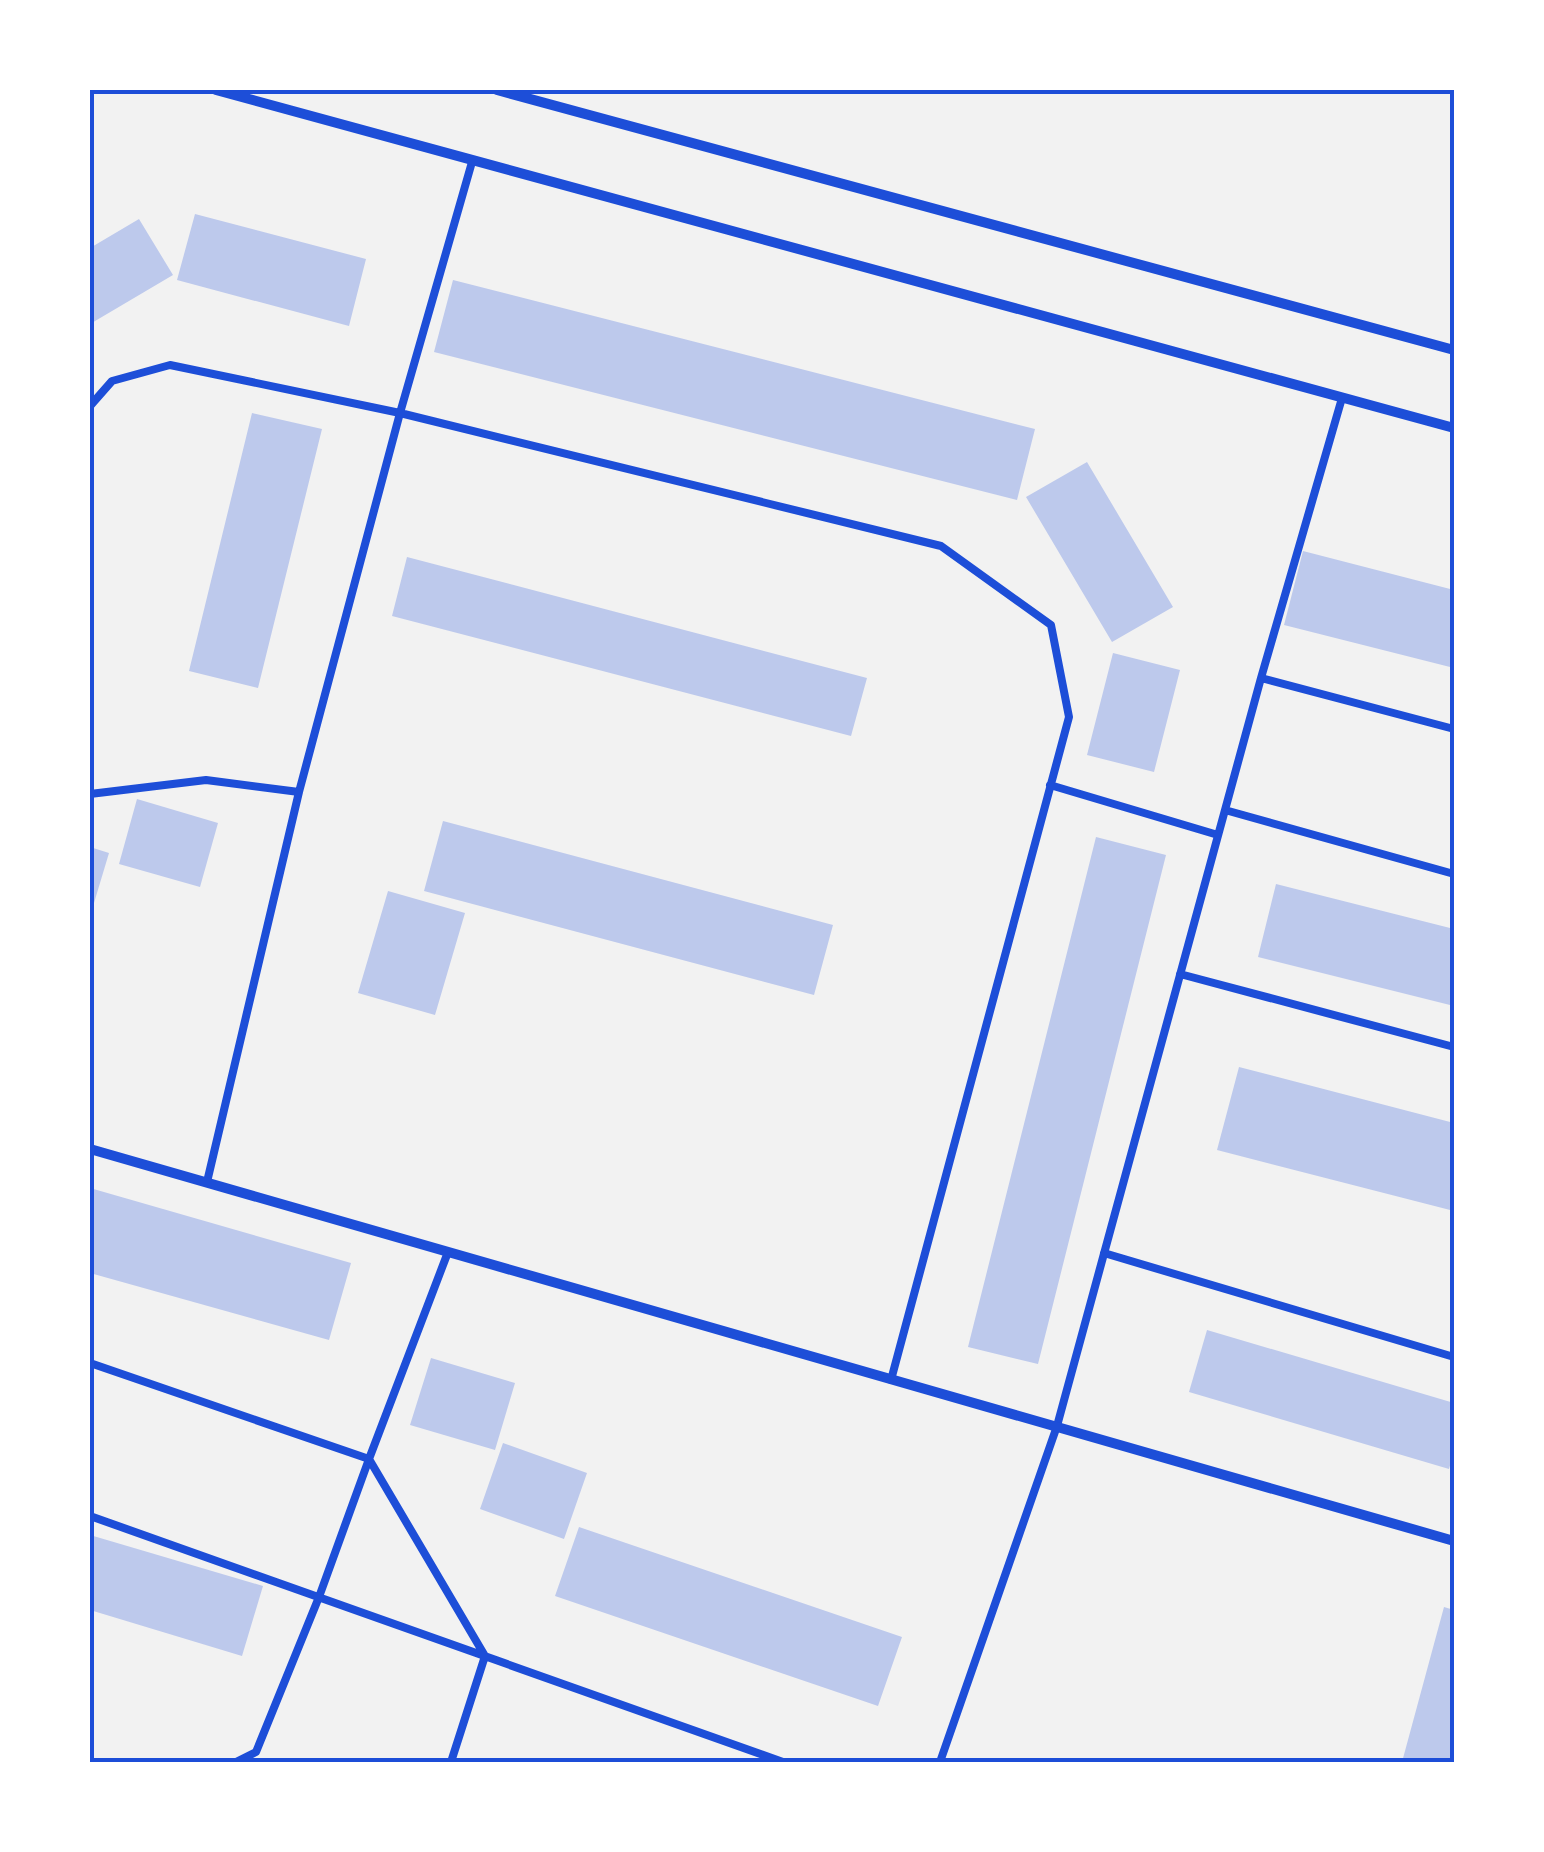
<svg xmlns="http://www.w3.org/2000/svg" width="1544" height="1852" font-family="'IBM Plex Sans',sans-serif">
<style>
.building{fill:#bdc9ec}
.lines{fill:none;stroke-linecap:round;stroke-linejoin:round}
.service{stroke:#1d4ed8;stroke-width:8}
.minor{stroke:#1d4ed8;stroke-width:10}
.neatline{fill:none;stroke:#1d4ed8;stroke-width:4}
</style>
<rect width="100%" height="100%" fill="#f2f2f2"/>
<path class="building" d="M195 214 366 259 349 326 177 280Z
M139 219 173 275 90 324V248Z
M453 280 1035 429 1017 500 434 352Z
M252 413 322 429 258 688 189 671Z
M1087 462 1173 607 1112 642 1026 497Z
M1303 551 1454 590V668L1284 625Z
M407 557 867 678 851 736 392 616Z
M1113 653 1180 670 1154 772 1087 755Z
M137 799 218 823 200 887 119 864Z
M443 821 833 925 814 995 424 891Z
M1096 837 1166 855 1038 1364 968 1347Z
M90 847 109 853 91 913H90Z
M1276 884 1454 929V1006L1258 957Z
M388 891 465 913 435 1015 358 993Z
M1239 1067 1454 1123V1211L1217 1150Z
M90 1188 351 1263 329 1340 90 1273Z
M1207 1330 1454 1403V1452L1449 1469 1189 1392Z
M431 1358 515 1383 495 1450 410 1425Z
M503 1443 587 1473 564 1539 480 1509Z
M579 1527 902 1637 878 1706 555 1596Z
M90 1535 263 1586 242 1656 90 1610Z
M1444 1607 1454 1610V1762H1402Z"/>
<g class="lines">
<path class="service" d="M90 406 112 381 170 365 400 413 941 546 1051 625 1069 717 891 1380
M1261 678 1454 729
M1050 785 1218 835
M90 794 206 780 299 792 400 413 472 162
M1225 810 1454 874
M1180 974 1454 1047
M207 1182 299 792
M1104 1253 1454 1357
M90 1363 369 1459 448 1252
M90 1516 783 1762
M236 1762 256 1752 319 1597 369 1459 485 1656 451 1762
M940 1762 1057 1426 1261 678 1342 398"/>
<path class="minor" d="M216 90 1454 428
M497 90 1454 350
M90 1149 1454 1541"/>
</g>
<rect width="1544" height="1852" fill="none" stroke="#ffffff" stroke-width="185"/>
<rect x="92" y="92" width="1360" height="1668" class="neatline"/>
</svg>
